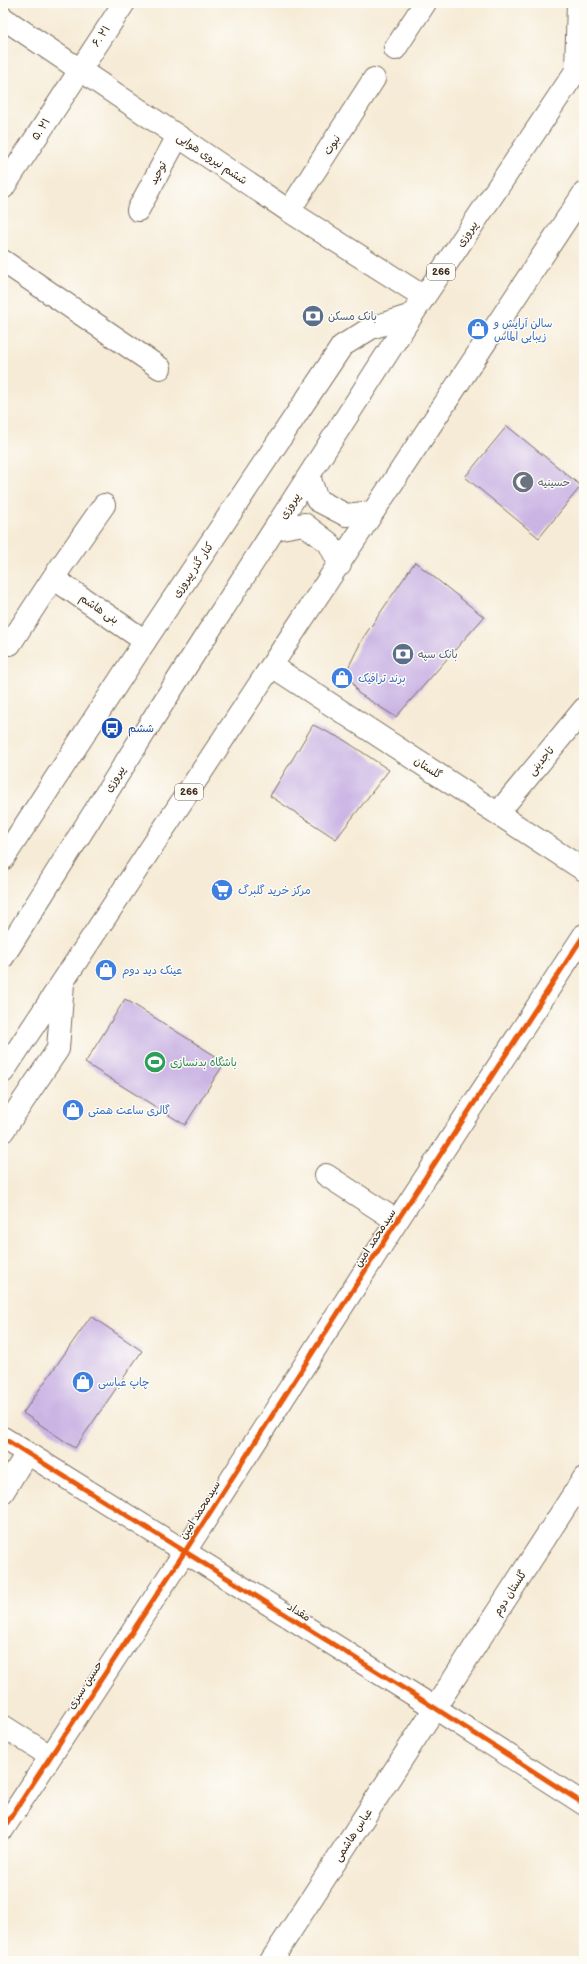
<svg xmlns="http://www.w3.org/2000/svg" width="587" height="1964" font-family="'Balsamiq Sans','Playpen Sans Arabic',sans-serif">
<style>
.building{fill:#cab4e4}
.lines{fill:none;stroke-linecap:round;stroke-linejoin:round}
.minor-casing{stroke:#7c6e5e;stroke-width:24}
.tertiary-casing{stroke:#7c6e5e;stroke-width:24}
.secondary-casing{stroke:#7c6e5e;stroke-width:24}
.primary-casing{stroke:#7c6e5e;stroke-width:24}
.minor{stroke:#fff;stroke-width:22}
.tertiary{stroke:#fff;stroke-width:22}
.secondary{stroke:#fff;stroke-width:22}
.primary{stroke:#fff;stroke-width:22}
.cycleway-casing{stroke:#fdfcf7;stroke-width:8}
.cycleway{stroke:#e8590c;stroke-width:5}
.labels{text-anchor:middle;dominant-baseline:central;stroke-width:3;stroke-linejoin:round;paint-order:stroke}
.shield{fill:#fdfcf7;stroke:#75695f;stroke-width:1}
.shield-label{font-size:10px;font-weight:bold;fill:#3b2a1e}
.street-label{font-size:11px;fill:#3b2a1e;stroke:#fdfcf7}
.service-label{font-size:11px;fill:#4e5e75;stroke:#fdfcf7;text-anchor:start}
.shop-label{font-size:11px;fill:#366cbe;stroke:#fdfcf7;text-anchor:start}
.worship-label{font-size:11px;fill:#5b616d;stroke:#fdfcf7;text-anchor:start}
.transit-label{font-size:11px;fill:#164399;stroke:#fdfcf7;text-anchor:start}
.leisure-label{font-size:11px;fill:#27864d;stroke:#fdfcf7;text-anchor:start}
</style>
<rect width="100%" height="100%" fill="#fdfcf7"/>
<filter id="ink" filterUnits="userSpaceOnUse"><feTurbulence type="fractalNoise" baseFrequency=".025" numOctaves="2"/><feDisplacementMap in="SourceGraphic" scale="8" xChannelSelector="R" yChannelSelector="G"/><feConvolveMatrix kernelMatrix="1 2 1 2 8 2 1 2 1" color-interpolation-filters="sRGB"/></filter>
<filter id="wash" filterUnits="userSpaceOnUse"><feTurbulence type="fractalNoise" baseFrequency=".012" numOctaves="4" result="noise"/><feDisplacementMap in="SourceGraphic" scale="16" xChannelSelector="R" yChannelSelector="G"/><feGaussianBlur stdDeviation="0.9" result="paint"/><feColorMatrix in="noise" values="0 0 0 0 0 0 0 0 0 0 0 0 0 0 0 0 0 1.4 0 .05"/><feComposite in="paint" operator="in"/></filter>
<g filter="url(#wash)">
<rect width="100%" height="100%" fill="#f6ebd6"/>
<g id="blocks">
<path class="building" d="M507 426 581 486 539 538 465 477Z
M415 562 484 617 396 717 358 693 347 670 363 638Z
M313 725 344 740 389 770 336 839 270 796Z
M125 999 225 1062 185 1125 85 1063Z
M91 1316 142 1351 75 1448 23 1413Z"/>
</g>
</g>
<g filter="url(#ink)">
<use href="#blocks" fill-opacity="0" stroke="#7c6e5e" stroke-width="1"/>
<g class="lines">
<g class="minor-casing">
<path id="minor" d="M3 18 289 211 424 297
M395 49 425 3
M576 70 578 3
M3 188 124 3
M138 210 178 136
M289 211 374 79
M3 261 160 368
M53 578 145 641
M10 644 53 578 104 505
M272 666 584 870
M498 813 584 709
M326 1175 397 1221
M3 1492 27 1453
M3 1726 50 1756
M3 1829 184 1553 397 1221 584 935
M271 1961 584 1478"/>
</g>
<g class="tertiary-casing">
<path id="tertiary" d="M3 1438 435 1708 584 1804"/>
</g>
<g class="secondary-casing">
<path id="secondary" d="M3 859 145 641 342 346 371 328 412 315
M3 1131 58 1049 63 983"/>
</g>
<g class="primary-casing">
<path id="primary" d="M309 476 317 500 346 515 373 512
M276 529 304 524 329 543 340 565
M3 957 187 665 412 315 584 59
M3 1072 584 193"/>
</g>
<use href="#minor" class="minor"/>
<use href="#tertiary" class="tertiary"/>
<use href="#secondary" class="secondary"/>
<use href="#primary" class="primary"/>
<g class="cycleway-casing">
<path id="cycleway" d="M3 1438 435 1708 584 1804
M3 1829 184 1553 397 1221 584 935"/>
</g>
<use href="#cycleway" class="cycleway"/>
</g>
</g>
<defs>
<g id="bank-disc" transform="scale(1.15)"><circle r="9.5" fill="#5c6f8a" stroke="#fdfcf7"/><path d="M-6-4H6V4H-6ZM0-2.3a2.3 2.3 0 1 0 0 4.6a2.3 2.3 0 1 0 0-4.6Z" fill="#fff"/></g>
<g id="shop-disc" transform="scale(1.15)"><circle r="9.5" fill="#3f7fe0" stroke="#fdfcf7"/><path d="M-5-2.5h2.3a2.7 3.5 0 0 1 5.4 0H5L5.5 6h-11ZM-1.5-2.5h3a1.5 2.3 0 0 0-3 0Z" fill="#fff"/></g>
<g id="mosque-disc" transform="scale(1.15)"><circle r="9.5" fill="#6b7280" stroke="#fdfcf7"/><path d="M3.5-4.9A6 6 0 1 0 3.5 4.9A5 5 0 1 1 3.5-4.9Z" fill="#fff"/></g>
<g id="bus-disc" transform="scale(1.15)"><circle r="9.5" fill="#1a4fb4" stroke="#fdfcf7"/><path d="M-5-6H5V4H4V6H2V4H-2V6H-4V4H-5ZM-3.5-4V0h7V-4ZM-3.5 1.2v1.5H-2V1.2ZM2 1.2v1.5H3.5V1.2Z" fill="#fff"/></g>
<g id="supermarket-disc" transform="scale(1.15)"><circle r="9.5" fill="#3f7fe0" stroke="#fdfcf7"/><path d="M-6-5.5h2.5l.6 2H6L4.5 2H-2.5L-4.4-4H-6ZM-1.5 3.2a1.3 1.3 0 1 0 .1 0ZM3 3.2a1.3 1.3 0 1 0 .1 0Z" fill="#fff"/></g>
<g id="stadium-disc" transform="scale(1.15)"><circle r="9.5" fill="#2e9e5b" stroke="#fdfcf7"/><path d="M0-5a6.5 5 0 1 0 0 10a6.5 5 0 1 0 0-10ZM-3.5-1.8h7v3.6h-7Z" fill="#fff"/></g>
</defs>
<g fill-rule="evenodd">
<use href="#bank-disc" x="313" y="316"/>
<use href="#shop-disc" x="478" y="329"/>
<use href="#mosque-disc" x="523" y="482"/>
<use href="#bank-disc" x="403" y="654"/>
<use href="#shop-disc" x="342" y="678"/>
<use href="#bus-disc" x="112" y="728"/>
<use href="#supermarket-disc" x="222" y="890"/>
<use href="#shop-disc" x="106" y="970"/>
<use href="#stadium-disc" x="155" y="1062"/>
<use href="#shop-disc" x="73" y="1110"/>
<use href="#shop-disc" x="83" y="1382"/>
</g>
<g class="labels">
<g class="shield">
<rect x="427" y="264" width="28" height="16" rx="3"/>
<rect x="175" y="784" width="28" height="16" rx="3"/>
</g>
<g class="shield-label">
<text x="441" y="272">266</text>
<text x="189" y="792">266</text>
</g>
<g class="street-label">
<text transform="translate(101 36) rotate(-56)">۶. ۲۱</text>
<text transform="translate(41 129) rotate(-57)">۵. ۲۱</text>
<text transform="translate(332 145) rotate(-57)">نبوت</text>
<text transform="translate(212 159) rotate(34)">ششم نیروی هوایی</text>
<text transform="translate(158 173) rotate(-62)">توحید</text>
<text transform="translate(467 234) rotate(-56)">پیروزی</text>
<text transform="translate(290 506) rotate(-58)">پیروزی</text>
<text transform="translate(193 570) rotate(-56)">کنار گذر پیروزی</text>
<text transform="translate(99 609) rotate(34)">بنی هاشم</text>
<text transform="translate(541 761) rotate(-50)">تاجدینی</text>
<text transform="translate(428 768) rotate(33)">گلستان</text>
<text transform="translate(115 779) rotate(-58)">پیروزی</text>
<text transform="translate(375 1238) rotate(-57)">سیدمحمد امین</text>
<text transform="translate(200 1510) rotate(-58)">سیدمحمد امین</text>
<text transform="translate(510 1593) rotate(-57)">گلستان دوم</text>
<text transform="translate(299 1612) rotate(32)">مقداد</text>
<text transform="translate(85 1685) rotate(-57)">حسین سبزی</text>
<text transform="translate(353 1835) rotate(-57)">عباس هاشمی</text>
</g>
<g class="service-label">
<text x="328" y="316">بانک مسکن</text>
<text x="418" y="654">بانک سپه</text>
</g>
<g class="shop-label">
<text x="494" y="323">سالن آرایش و<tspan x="494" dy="13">زیبایی الماس</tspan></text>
<text x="358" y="678">برند ترافیک</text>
<text x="238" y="890">مرکز خرید گلبرگ</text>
<text x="122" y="970">عینک دید دوم</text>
<text x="88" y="1110">گالری ساعت همتی</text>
<text x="98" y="1382">چاپ عباسی</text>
</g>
<g class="worship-label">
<text x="538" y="482">حسینیه</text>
</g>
<g class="transit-label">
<text x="128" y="728">ششم</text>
</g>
<g class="leisure-label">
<text x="170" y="1062">باشگاه بدنسازی</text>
</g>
</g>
<rect width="587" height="1964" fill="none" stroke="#fdfcf7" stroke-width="16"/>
</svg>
